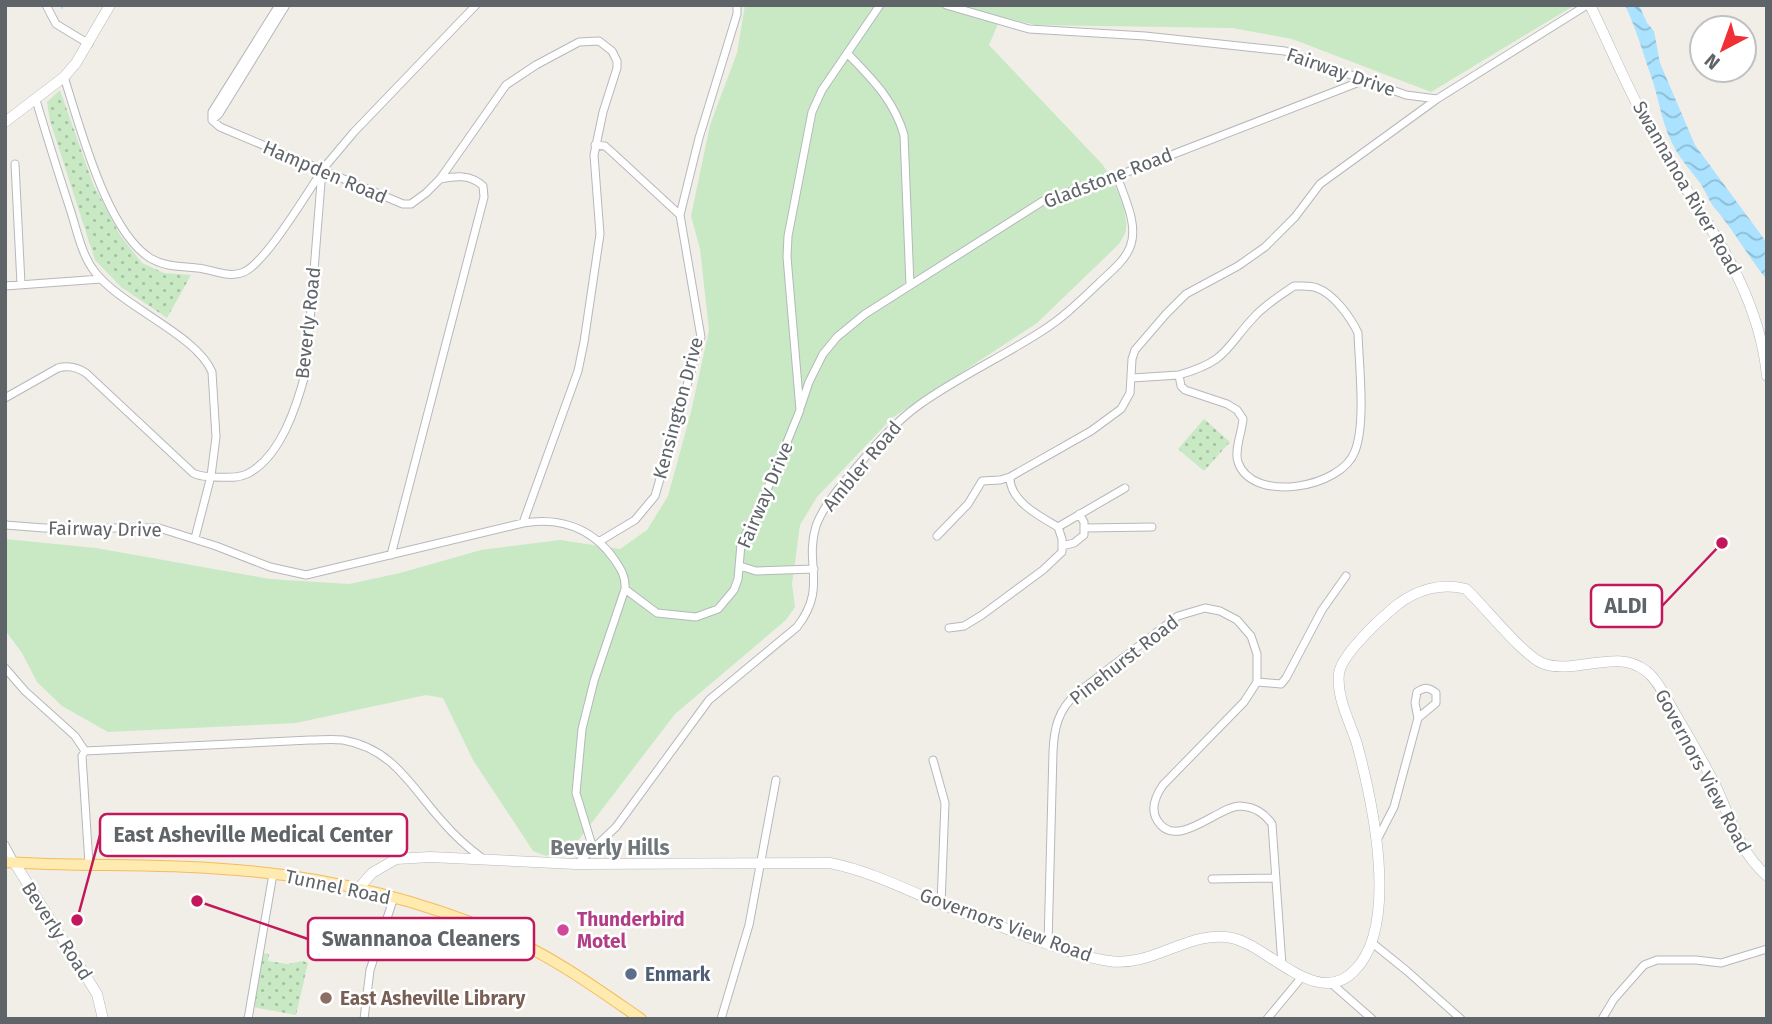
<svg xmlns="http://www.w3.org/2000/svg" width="1772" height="1024" font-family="'Fira Sans',sans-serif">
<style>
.grass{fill:#c8e9c4}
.park{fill:url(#park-dots)}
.water{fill:url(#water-waves)}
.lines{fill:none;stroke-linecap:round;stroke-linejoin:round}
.stream{stroke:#aae2ff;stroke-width:2}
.street-casing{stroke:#b5b8bc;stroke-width:9}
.secondary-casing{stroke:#b4b8bc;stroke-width:11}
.primary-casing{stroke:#f6bb5c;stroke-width:12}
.street{stroke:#fff;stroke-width:7}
.secondary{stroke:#fff;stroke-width:10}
.primary{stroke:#ffeaaf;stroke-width:10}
.hotel-dot{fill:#d1479c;stroke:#fff;stroke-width:2.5}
.service-dot{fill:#5c6f8a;stroke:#fff;stroke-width:2.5}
.education-dot{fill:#8d6e63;stroke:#fff;stroke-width:2.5}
.labels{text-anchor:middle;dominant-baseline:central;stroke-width:5;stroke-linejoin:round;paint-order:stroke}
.street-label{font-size:19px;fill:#5f6468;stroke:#fff}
.hotel-label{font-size:19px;font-weight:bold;fill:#b23c85;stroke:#fff;text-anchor:start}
.service-label{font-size:19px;font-weight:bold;fill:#4e5e75;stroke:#fff;text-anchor:start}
.education-label{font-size:19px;font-weight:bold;fill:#785e54;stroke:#fff;text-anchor:start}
.neighbourhood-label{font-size:21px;font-weight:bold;fill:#70767a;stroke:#fff}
.leader{fill:none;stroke:#c2185b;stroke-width:2.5}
.callout-dot{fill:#c2185b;stroke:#fff;stroke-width:2.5}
.callout{fill:#fff;stroke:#c2185b;stroke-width:2.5}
.callout-label{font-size:21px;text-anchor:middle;font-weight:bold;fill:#5f6468}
</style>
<defs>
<pattern id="park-dots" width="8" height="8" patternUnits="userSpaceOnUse" patternTransform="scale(1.75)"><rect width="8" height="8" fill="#c8e9c4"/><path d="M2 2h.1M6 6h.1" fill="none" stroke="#a6c0a3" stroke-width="1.8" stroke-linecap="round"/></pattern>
<pattern id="water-waves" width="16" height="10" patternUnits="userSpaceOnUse" patternTransform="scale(1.75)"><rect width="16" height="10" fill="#aae2ff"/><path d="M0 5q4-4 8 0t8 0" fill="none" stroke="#8ebbd2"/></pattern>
</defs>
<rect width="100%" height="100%" fill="#f1eee8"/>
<path class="grass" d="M745 5H1575L1431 92 1292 39 1232 28 1036 25 1001 17 989 45 1103 165C1114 183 1128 208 1126 229 1126 234 1121 240 1119 244L1037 323 892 418 817 497 800 525 792 584 795 607 786 620 675 714 574 846 546 856 533 851 473 760 443 698 426 695 296 723 108 732 62 706 37 682 22 653 5 630V539L96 548 270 579 349 584 400 573 481 550 560 540 620 549 647 530 668 496 691 412 709 330 700 249 691 216 710 125 737 53Z"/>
<path class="park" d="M60 90 93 184 120 235 142 263 164 273 191 275 167 318 121 287 95 260 50 121 47 102Z
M1204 419 1230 442 1204 471 1178 449Z
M263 953 269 954 268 961 288 964 303 961 308 963 296 1015 253 1007Z"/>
<path class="water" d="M1625 5H1639L1647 23 1654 31 1660 63 1695 145 1767 243V280C1747 255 1733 229 1713 206 1708 199 1705 190 1700 183 1690 169 1679 158 1672 143 1661 121 1659 98 1651 76 1643 53 1636 28 1625 5Z"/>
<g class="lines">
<path class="stream" d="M62 8 63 5"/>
<g class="street-casing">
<path id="street" d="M46 5 56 24 89 44
M279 5 212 112V120L220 127 403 204H411L426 193 440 179 506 85 536 65 579 42 599 41 612 51 617 61V68L603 112 594 155 600 234 584 342 578 371 523 523
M946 5 1029 29 1145 36 1285 51 1406 95 1437 99 1587 5
M847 53C872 79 894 100 904 135L910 285
M64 77C80 126 106 230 150 258 165 267 180 266 197 268 212 269 229 279 244 272 266 262 307 193 322 171
M36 100C47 137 59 175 71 212 77 231 82 256 95 272 122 307 197 335 212 372L216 437 211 476 195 538
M212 120 219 114 286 5
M595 145 605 146 614 154 680 215
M15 164 21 284
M5 286 101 279
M1294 286C1302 286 1310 285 1317 288 1334 294 1351 318 1358 333 1359 365 1366 423 1355 451 1342 488 1252 504 1238 462 1234 450 1242 432 1243 419L1237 410 1227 404 1185 390 1181 386 1179 375C1228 361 1224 349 1255 316 1266 304 1281 295 1294 286Z
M1132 378 1179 375
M5 398 58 368C69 365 77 367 86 373L193 473C201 477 205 476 214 477 225 477 236 479 247 474 281 457 297 405 306 371L322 170 354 132 476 5
M801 406 809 382 823 354 837 337 865 314 1043 201 1117 176 1362 81
M1010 477C1009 501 1041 517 1058 527L1125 488
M5 525 44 528H159L216 546 270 567 306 575 523 523C560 517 592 528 614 559 621 569 626 577 625 589L657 613 696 617 718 609 734 590 738 579 741 544 772 479 800 410 787 257 788 236 812 112 822 90 880 5
M1085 528 1152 527
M937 536 968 504 982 481 1000 480 1010 477 1091 431 1121 409 1130 393 1132 359 1135 350 1166 314 1186 294 1238 266 1265 247 1295 217 1320 184 1437 99
M600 541 635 520 655 496 701 337 680 215 699 138 737 14V5
M1062 546 1074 543 1084 535V522L1079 514
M391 555 484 197 483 186C470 174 456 176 440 179
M740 566 756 571 814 569
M949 628 964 626 982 615 1043 570 1062 552V539L1058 527
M5 668 25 691 75 736 85 751 310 740C321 740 332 739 343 740 394 749 411 787 442 821 454 835 467 847 482 858
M1257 682 1281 684 1286 678 1322 610 1346 576
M85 751 82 756 89 864
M933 760 945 803 941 904
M1377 840 1394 807 1418 718 1436 703V693C1429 687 1425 687 1417 692L1415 703 1418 718
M5 845 14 862
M590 851 591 842 576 793 582 729 594 681 625 589
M577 864 616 827 709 700 797 627C828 587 804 565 816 526 822 509 834 494 845 481 867 455 891 425 919 405 958 377 1002 357 1042 331 1063 318 1081 300 1099 283 1109 273 1125 261 1130 247 1139 225 1124 197 1117 176
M1212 879 1276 878
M1371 942 1407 971 1461 1019
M1048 944 1053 752C1054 728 1058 710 1077 693L1178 616 1205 608 1220 611 1237 620 1251 636 1257 654V682L1244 702 1163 785C1156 795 1150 808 1157 820 1176 852 1218 806 1240 806 1255 807 1264 813 1272 824L1282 965
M1331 983 1372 1019
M248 1019 273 874
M364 1019 370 970 394 897
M721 1019 749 925 776 780
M1267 1019 1301 978
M1602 1019 1614 999 1644 965 1657 960H1696L1721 963 1767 949"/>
</g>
<g class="secondary-casing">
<path id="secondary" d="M1590 5C1612 50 1631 97 1656 140 1701 217 1758 284 1767 376
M5 122 64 77 76 63 110 5
M14 862 97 994 103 1019
M359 888 372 873 396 859 430 857 576 864 830 863C865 870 897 885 929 899 960 912 992 923 1023 935 1051 945 1080 957 1109 961 1152 968 1190 929 1232 938 1269 946 1318 1010 1355 970 1400 924 1372 800 1357 744 1350 722 1336 697 1339 673 1342 654 1381 618 1397 605 1416 590 1442 582 1466 589 1483 605 1524 656 1542 663 1576 676 1616 647 1646 671 1658 680 1665 697 1673 710 1688 736 1704 762 1717 789 1732 822 1739 851 1767 876"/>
</g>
<g class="primary-casing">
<path id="primary" d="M5 862C77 867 150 863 223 869 318 875 412 897 500 934 551 955 596 988 641 1019"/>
</g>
<use href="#street" class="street"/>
<use href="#secondary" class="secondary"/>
<use href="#primary" class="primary"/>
</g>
<circle class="hotel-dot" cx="563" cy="930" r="7"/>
<circle class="service-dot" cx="631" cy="974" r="7"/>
<circle class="education-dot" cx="326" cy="998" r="7"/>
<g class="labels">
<g class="street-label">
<text transform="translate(1341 72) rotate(19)">Fairway Drive</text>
<text transform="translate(325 172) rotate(23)">Hampden Road</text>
<text transform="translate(1108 178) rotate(-21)">Gladstone Road</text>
<text transform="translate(1687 188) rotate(60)">Swannanoa River Road</text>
<text transform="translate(308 323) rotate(-84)">Beverly Road</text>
<text transform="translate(678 408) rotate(-75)">Kensington Drive</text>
<text transform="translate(862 466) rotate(-50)">Ambler Road</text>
<text transform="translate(765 495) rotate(-67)">Fairway Drive</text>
<text transform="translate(105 529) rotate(1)">Fairway Drive</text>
<text transform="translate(1124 660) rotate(-38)">Pinehurst Road</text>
<text transform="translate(1703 771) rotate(62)">Governors View Road</text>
<text transform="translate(338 887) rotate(12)">Tunnel Road</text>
<text transform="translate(1006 925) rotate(20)">Governors View Road</text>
<text transform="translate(57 931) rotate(57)">Beverly Road</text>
</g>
<g class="hotel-label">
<text x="577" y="919">Thunderbird<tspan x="577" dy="22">Motel</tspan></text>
</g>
<g class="service-label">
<text x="645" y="974">Enmark</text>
</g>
<g class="education-label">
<text x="340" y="998">East Asheville Library</text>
</g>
<g class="neighbourhood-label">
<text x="610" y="848">Beverly Hills</text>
</g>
</g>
<path class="leader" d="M1722 543L1662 606M77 920L100 835M197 901L308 939"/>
<g class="callout-dot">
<circle cx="1722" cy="543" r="7"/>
<circle cx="77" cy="920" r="7"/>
<circle cx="197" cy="901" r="7"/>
</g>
<g class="callout">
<rect x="1591" y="585" width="71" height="42" rx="7"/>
<rect x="100" y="814" width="307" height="42" rx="7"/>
<rect x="308" y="918" width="226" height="42" rx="7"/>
</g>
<g class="callout-label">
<text x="1626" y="613">ALDI</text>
<text x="253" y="842">East Asheville Medical Center</text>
<text x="421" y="946">Swannanoa Cleaners</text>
</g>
<rect width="1772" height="1024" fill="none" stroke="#5f6468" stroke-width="14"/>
<g transform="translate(1723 49) rotate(221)"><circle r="33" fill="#ffffff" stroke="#bfc1c3" stroke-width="2"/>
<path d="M0-5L12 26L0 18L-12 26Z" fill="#ef3035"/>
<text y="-10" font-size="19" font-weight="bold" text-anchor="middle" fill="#5f6468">N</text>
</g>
</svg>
